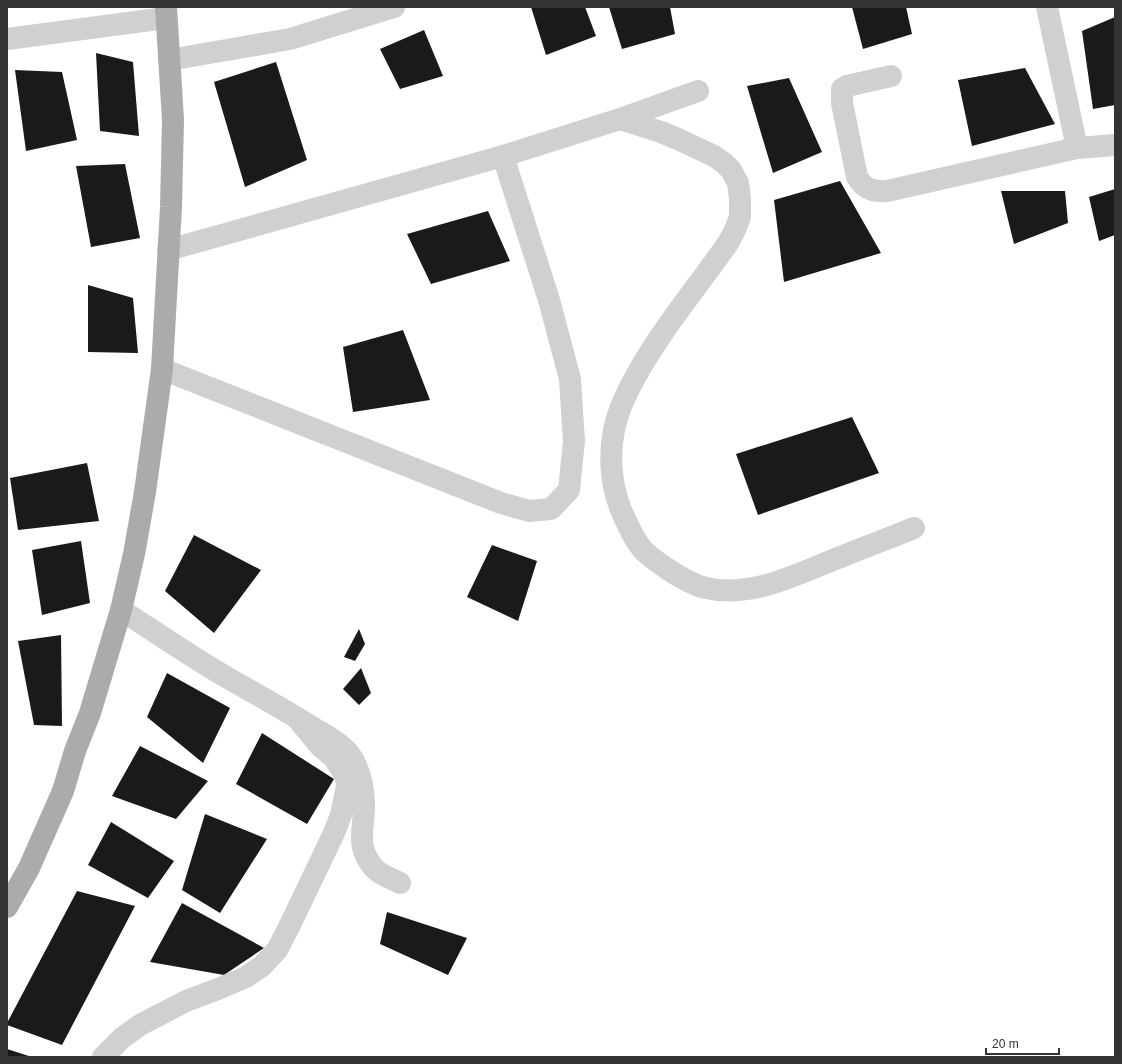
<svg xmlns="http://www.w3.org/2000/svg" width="1122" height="1064" font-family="Helvetica,sans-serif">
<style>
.building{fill:#1a1a1a}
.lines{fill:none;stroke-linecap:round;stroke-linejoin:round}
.minor{stroke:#d0d0d0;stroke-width:22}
.major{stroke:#ababab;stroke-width:22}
</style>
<rect width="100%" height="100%" fill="#fff"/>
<path class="building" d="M531 7H585L596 36 546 55Z
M609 7H670L675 34 622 49Z
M852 7H906L912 34 863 49Z
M1115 17V105L1093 109 1082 31Z
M424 30 443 76 400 89 380 49Z
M96 53 133 62 139 136 100 131Z
M276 62 307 160 245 187 214 82Z
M1025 68 1055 124 972 146 958 80Z
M15 70 62 72 77 140 26 151Z
M789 78 822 152 773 173 747 86Z
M125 164 140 238 91 247 76 166Z
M840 181 881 253 784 282 774 200Z
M1115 189V235L1099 241 1089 197Z
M1001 191H1065L1068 223 1014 244Z
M488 211 510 261 431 284 407 234Z
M88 285 133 298 138 353 88 352Z
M403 330 430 400 353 412 343 347Z
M852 417 879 473 758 515 736 454Z
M87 463 99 521 18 530 10 478Z
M194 535 261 570 214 633 165 591Z
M81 541 90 603 42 615 32 550Z
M492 545 537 561 518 621 467 597Z
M359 629 365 644 355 661 344 657Z
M61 635 62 726 34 725 18 641Z
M361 668 371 693 359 705 343 689Z
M167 673 230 708 203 763 147 717Z
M262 733 334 779 307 824 236 784Z
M140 746 208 781 176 819 112 796Z
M205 814 267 839 220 913 182 890Z
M111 822 174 861 148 898 88 865Z
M77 891 135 906 62 1045 7 1025V1023Z
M182 903 264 948 224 975 150 962Z
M387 912 467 938 448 975 380 944Z
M7 1049 32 1057H7Z"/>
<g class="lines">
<path class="minor" d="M7 39 166 18
M169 60 290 39 394 7
M891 76 847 86 842 89V103L857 177C864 189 873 192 887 191L1077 148 1047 7
M620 119 698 91
M1077 148 1115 145
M168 250 503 156 620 119 661 132 680 140 714 156 724 163 731 170 738 183 740 198V217L735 230 728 243C692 295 647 346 622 404 606 442 608 487 627 523 631 532 636 542 643 550 650 557 659 563 666 568 678 576 692 585 706 588 750 598 793 576 833 560 860 549 887 539 914 528
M162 369 501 503 529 511 551 509 569 490 574 441 570 379 549 300 503 156
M121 610C154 631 187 654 221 674 252 692 284 709 315 729 326 735 338 742 347 751 359 765 363 784 364 802 365 828 354 845 374 868 380 875 393 879 400 883
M103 1057 122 1038 140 1025 186 1001 218 989 246 977 262 966 277 950 289 927 334 833 341 815 347 786 346 777 334 758 320 746 296 717"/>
<path class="major" d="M7 907 29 868 63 791 75 751 90 713 121 610 134 554 145 492 162 369 171 207 173 120 166 7"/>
</g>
<rect width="1122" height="1064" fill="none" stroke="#333333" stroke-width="16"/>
<path d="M986 1048v6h73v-6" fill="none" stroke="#333333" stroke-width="2"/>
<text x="992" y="1048" font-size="12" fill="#333333" stroke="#ffffff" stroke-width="3" paint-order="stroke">20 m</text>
</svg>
